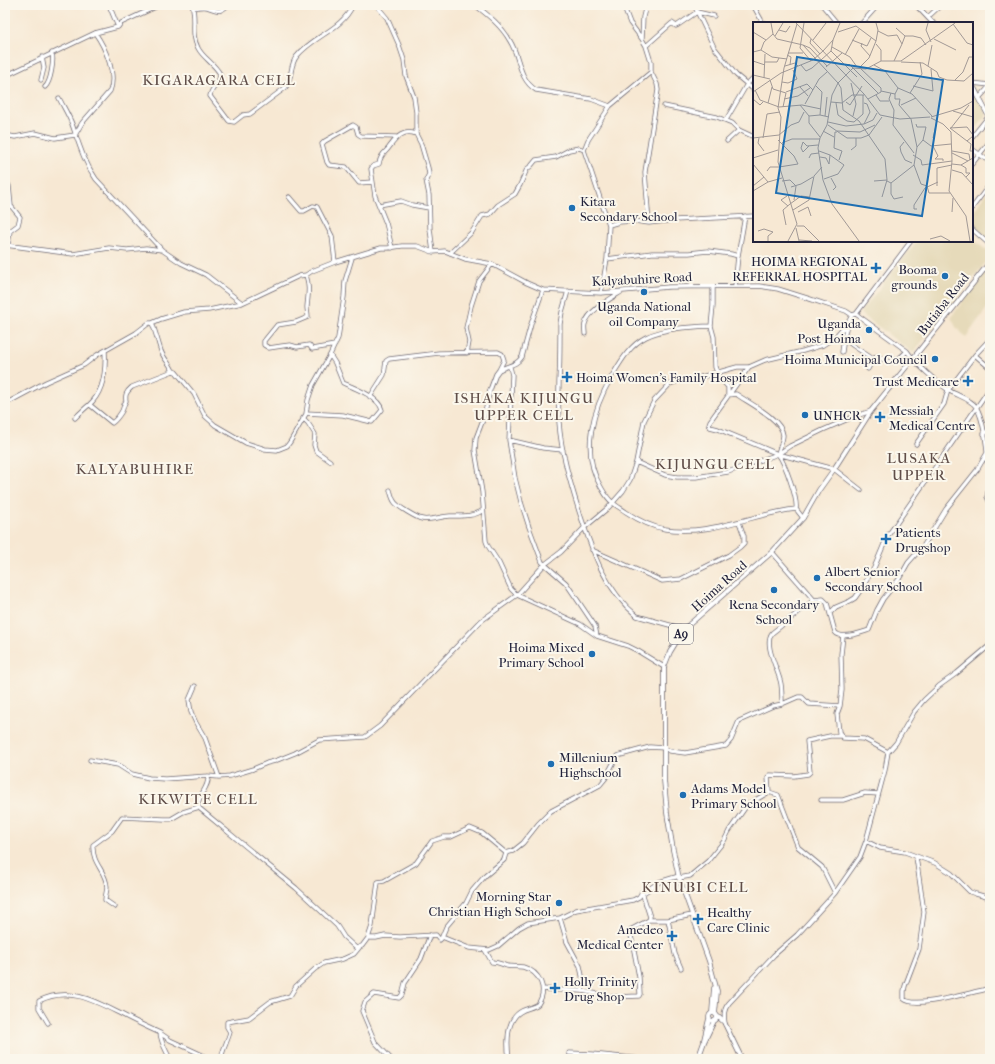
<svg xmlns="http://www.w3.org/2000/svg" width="995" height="1064" font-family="'IM FELL French Canon',serif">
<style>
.built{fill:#e6daba}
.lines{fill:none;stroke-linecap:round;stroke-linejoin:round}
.minor-casing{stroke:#6d6770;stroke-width:5}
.major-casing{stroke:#6d6770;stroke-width:5.5}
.minor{stroke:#fff;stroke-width:3.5}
.major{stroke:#fff;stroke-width:4}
.poi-dot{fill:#1f6fb2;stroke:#fbf7ec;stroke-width:1.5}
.labels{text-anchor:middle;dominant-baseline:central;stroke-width:4;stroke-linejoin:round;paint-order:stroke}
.shield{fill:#fbf7ec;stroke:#636270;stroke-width:1}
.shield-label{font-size:12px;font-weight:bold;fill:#22223b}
.poi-label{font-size:13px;fill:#22223b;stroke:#fbf7ec;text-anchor:start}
.street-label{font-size:13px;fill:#22223b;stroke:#fbf7ec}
.quarter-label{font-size:15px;letter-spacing:1px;fill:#604e49;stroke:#fbf7ec}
.inset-road{fill:none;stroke:#a29996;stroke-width:1}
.view{fill:#1f6fb2;fill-opacity:0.15;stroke:#1f6fb2;stroke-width:2}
.inset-edge{fill:none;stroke:#22223b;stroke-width:2}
</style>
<rect width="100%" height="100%" fill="#fbf7ec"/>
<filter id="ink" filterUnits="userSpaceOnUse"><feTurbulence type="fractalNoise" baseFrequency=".025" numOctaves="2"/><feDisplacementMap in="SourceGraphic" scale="8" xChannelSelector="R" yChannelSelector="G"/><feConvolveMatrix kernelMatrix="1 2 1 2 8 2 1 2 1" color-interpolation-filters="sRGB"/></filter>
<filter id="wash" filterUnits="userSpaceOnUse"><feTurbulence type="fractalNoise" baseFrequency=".012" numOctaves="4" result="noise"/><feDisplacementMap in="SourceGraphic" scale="16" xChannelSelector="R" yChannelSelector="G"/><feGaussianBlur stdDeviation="0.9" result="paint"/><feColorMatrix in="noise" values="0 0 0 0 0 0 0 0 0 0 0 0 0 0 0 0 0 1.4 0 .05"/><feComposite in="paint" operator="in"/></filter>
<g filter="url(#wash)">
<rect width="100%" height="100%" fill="#f7e8d3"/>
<path class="built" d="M974 87 987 114 972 134V89Z
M990 188V242L972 222V214Z
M972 239 990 253V257L913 353 860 313 917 241H972Z
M988 268 990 269V304L966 337 956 327 951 317Z"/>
</g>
<g filter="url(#ink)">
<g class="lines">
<g class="minor-casing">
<path id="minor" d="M109 5 118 27
M192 5C197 20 190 33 198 48 203 58 214 63 220 74 221 83 211 87 210 96L229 121 234 122 243 115 250 114 285 88C293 79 289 65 297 56 314 35 341 31 353 5
M376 5 387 18 399 45 404 60 406 76 414 97 416 112V134L421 144 428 168 429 174 426 180 429 195 430 229 433 252
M475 5C488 15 502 26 510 41 520 56 518 79 536 90L591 99 610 106
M623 5 630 23 642 39 646 46 651 62V72L657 84 658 90 645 172 649 223
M694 5 714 47 736 75 754 90
M753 5 763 23
M822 5 837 23
M193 8C198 7 202 6 207 7 217 10 219 14 228 5
M928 17 941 5
M862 23 878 5
M642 39 643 17 646 5
M646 46 672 23 676 26 678 25 697 12 714 16
M5 76 95 33 118 27 121 23 160 5
M41 80 44 68 42 57
M972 83 990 85
M45 87C51 82 54 60 52 53
M59 98C63 106 69 116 72 124 79 144 84 162 96 179L162 250
M979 98 990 86
M664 106 717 117 732 123 739 130 754 137
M726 120 747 84 754 77
M5 135 15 137 35 133 55 138 75 135 82 123 110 91C117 74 105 47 95 33
M972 137 988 117
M727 141 739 130
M972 149 990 162
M972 164 990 141
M5 178 9 186 11 206 20 217 18 225 10 231 8 246
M372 182 359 183 346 167 329 165 327 162 322 144 325 141 353 125 356 127 358 134 361 136 396 137
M289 197 301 211H304L313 206 317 207 332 236 335 262
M379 205 401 201 412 205 429 208
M972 208 990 184
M609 225 619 222 634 221 649 223 675 220 754 216
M972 229 990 245
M911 241 856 314 907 351C915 363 937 383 950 391 958 396 971 399 976 407 983 417 988 449 987 461L989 464 990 468
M5 245 73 254 109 248 127 250 146 248 162 250 181 263 206 275 242 303
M392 248 386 223 375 196 371 169 373 166 379 164C380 157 383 154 387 150 395 140 402 128 416 134
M450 253 472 232 482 216 490 214 498 205 515 194 520 185 527 169 531 166 536 160 556 157 569 150 579 148 584 150
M607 259 652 253H689L708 251 731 254 738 256
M306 275C310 287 308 295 307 307 307 310 308 313 308 317L296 322 277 325 264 341V345L269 348 282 346 290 345 297 347 309 345 312 349 335 345
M735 286 738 256 745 216
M713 287V306L711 326 714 337 715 367 719 377 728 387V395L736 394C747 402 782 419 783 435 783 441 779 448 778 454 785 463 798 499 796 509L803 518
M543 290 531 324 522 357C516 366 508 365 499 370L496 374 490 390 484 417 476 438 475 450 482 492 486 541 488 546 499 563 511 589 517 595 580 624 597 636 628 646 638 651 664 667
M568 291 562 312 560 324C560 344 560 363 559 382 559 395 558 409 559 422 561 452 570 482 579 511 592 550 604 589 637 616L684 629
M601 293 607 259 609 225 584 150 588 140 610 106 651 72
M152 323C156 333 158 342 161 351 164 359 170 364 173 371L176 372 194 394 205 416 215 425 246 443 265 449 277 450 287 446 290 442 306 414 308 400 313 385 330 355 338 338 344 297 345 281 352 258
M848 323C846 328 844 334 845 339 847 343 868 355 873 359
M711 326C690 327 665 328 646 337 630 345 621 361 612 376 593 409 580 452 601 487 604 492 607 498 612 502 616 506 622 509 626 512 638 520 651 527 665 529 711 536 752 514 796 509
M585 334C585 331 584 327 585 324 588 311 610 299 621 292
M842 352 844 338
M467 353 469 342 466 328 471 306 479 281 492 264
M975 355 990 368
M510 367 512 375 509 440 515 478 521 502 529 527 542 562 566 583 595 626 597 636
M749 367 710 421 709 424 710 427 718 429 778 454 834 469 861 490
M868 369 873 359 878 356C881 358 886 362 890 362 897 362 903 355 907 351
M370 397 384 375 386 361 389 359 439 353 498 352 502 354 504 360 499 370
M5 404 46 382 84 365 97 355 136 333 149 323H152L161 319 184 312 209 310 242 303 299 276 306 275 312 271 335 262 381 248H388L402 246H417L433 252 445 251 465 259 492 264 527 283 543 290 601 293 669 287 759 286 778 289 810 299 846 311 852 315 856 314
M90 405 112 423C116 420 119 416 122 411 124 407 123 405 126 401 125 395 126 392 132 387L173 371
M306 413 343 415 372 422 382 410C379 397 355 388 343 383L335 363 330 355
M75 418C80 413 84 409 89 405 104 392 106 369 105 351
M303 418 308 423 315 434 314 445 316 451 330 461
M984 434 990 430
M509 440 543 448 563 450
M916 444 944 404 948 390 975 355 990 339
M636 462 665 475 677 477H696L728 472 778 454 790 446 823 430 853 417 871 411
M990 482 987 497 990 503
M390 490C391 493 392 498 394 501 396 506 417 518 422 519 429 521 442 516 450 516 461 516 474 517 483 510
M592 550 662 581 681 579 729 555 740 547 744 543V536L739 522
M772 552 814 600
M830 613 836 607 850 601 855 598 860 591 874 568 887 537 990 388
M843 636 841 654 842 690 840 706 837 714 839 732 843 738 864 739 888 752
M195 686 189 700 191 712 196 723 205 738 219 777
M782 704C782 697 782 691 781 684 779 671 763 645 772 633L814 600 823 599 827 603 835 632C841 640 860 633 869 630L877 610 883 599 899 579 908 563 924 545 946 509 977 470 987 453
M90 760 118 765 132 774 149 778 165 779 208 776 219 777 230 776 253 769 267 763 275 761 295 753 319 740 365 737 380 726 481 621 517 595 544 565 561 552 584 528 608 508 623 491 630 480 636 462 644 421 654 401 670 384 675 382 694 379 737 367H749L765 360 803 351 823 345 835 337 849 321 852 315
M208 776C210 788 195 797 199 808L296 888 337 926 344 937 356 948 362 946 368 938H376L385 936 400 937 436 935 440 940 442 937 469 948 489 950 498 946 519 928 528 923 560 918 576 910 633 900 639 897 642 892H645L659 882 679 876
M769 792 768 777 770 775 794 776 808 774 810 772 807 741 830 736H841
M821 800H843L865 793 878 794
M866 841 880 848 905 852 935 863 951 873 970 892 976 894 990 898
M916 857 924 912 919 949 905 986 904 991V999C915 1009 968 993 983 990L990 988
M679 878 690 876 708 861 724 841 729 831 747 805 769 792 778 795 798 847 822 867 835 893
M642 892 650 917 649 920H668L692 915
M115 907 105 900C105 896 107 891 107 887 106 870 92 865 93 845L112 831 122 817 164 819H171L183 812 199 807
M560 918 567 942 580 966 584 985 582 991
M668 920 675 954 681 968
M368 938 372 926 378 882 384 881 416 863 432 841 444 837H451L470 828 482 833 506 853
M441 939 446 927 466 903 472 891 485 876 504 860 506 853 513 851 523 843 538 824 551 811 600 785 605 779 617 756 650 747 664 748 670 751 685 753 726 746 731 740 739 721 773 706 782 704 798 697H802L809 704 840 706
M485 950 492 962C498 962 501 964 507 966 512 967 518 966 523 967 540 972 548 989 538 1004 533 1008 526 1008 520 1012 506 1021 507 1044 509 1059
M543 989 582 991 614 997 639 996 640 994 639 977 630 930 649 920
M48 1023 39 1008V1001C69 986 95 1001 121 1014 134 1021 147 1027 160 1033L170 1040 211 1059
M725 1024C724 1016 723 1010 729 1003L774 955 797 935 808 923 835 893 860 857 866 841 885 770 888 752 896 743 914 712 924 700 939 686 957 673 990 645
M160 1033C161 1043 166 1050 170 1059
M569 1053 592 1054 642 1059
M221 1059C222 1051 228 1040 230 1032L227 1027V1022L249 1018 270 1002 290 996 296 986 315 969 324 963 343 959 354 954 359 948
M391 1059 375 1042 362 1011 365 1002 374 994 399 998 402 995 405 983 421 959 430 935"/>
</g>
<g class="major-casing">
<path id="major" d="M916 5 933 23
M972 84 990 119
M709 1017a4 4 0 1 1 8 0a4 4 0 1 1-8 0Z
M712 1013 714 988
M715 1014 717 991 709 961 679 878 673 850 667 813 664 780V667L670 652 684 629 772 552 803 518 819 490 834 469 871 411 990 262
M716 1015 724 1022 742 1059
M704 1040 709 1019
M698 1059 704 1042 714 1021"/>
</g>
<use href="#minor" class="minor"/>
<use href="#major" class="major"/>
</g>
</g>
<g class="poi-dot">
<circle cx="572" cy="208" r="4"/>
<path d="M874 262h4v4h4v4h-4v4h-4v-4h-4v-4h4z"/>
<circle cx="945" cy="276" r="4"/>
<circle cx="644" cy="292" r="4"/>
<circle cx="869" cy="330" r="4"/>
<circle cx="935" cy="359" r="4"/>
<path d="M565 371h4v4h4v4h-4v4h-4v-4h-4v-4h4z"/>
<path d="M966 375h4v4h4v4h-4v4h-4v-4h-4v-4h4z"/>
<circle cx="805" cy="415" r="4"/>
<path d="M878 411h4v4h4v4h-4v4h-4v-4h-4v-4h4z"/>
<path d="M884 533h4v4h4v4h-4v4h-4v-4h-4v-4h4z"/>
<circle cx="817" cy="578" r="4"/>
<circle cx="774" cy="590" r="4"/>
<circle cx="592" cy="654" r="4"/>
<circle cx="551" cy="764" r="4"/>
<circle cx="683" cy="795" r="4"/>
<circle cx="559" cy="903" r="4"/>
<path d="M696 913h4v4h4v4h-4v4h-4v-4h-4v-4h4z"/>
<path d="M670 930h4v4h4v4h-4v4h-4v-4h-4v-4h4z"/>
<path d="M553 982h4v4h4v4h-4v4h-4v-4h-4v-4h4z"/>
</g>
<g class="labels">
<rect class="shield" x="669" y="624" width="24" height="20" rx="3"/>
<g class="shield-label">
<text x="681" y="634">A9</text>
</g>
<g class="poi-label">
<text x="580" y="201">Kitara<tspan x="580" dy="15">Secondary School</tspan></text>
<text x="867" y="261" text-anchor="end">HOIMA REGIONAL<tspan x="867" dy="15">REFERRAL HOSPITAL</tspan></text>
<text x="937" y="269" text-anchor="end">Booma<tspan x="937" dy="15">grounds</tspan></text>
<text x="644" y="306" text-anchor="middle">Uganda National<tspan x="644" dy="15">oil Company</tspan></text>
<text x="861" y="323" text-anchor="end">Uganda<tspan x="861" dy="15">Post Hoima</tspan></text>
<text x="927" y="359" text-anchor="end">Hoima Municipal Council</text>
<text x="576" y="377">Hoima Women’s Family Hospital</text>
<text x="959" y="381" text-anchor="end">Trust Medicare</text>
<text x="889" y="410">Messiah<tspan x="889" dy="15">Medical Centre</tspan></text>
<text x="813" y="415">UNHCR</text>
<text x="895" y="532">Patients<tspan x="895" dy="15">Drugshop</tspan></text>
<text x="825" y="571">Albert Senior<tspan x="825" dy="15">Secondary School</tspan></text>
<text x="774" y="604" text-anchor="middle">Rena Secondary<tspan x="774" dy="15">School</tspan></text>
<text x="584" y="647" text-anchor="end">Hoima Mixed<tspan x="584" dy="15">Primary School</tspan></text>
<text x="559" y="757">Millenium<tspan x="559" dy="15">Highschool</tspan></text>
<text x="691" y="788">Adams Model<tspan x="691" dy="15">Primary School</tspan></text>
<text x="551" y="896" text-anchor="end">Morning Star<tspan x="551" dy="15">Christian High School</tspan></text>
<text x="707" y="912">Healthy<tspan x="707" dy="15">Care Clinic</tspan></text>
<text x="663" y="929" text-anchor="end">Amedeo<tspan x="663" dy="15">Medical Center</tspan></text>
<text x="564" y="981">Holly Trinity<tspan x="564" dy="15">Drug Shop</tspan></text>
</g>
<g class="street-label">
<text transform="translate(642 279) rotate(-3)">Kalyabuhire Road</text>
<text transform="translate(943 304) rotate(-52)">Butiaba Road</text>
<text transform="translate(719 586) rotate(-42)">Hoima Road</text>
</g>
<g class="quarter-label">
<text x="219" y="80">KIGARAGARA CELL</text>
<text x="524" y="398">ISHAKA KIJUNGU<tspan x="524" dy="17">UPPER CELL</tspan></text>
<text x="919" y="458">LUSAKA<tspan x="919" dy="17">UPPER</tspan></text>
<text x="715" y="464">KIJUNGU CELL</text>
<text x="135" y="469">KALYABUHIRE</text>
<text x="198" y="799">KIKWITE CELL</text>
<text x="695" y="887">KINUBI CELL</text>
</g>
</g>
<g transform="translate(753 22)">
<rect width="220" height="220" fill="#f7e8d3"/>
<path class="inset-road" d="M18 1 20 12 24 17 50 23 85 61 100 46 113 47 128 39H148L202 1M43 1 111 72 127 93 147 97 177 95M51 1 47 26 58 39M175 1 173 8 178 20M200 2 214 21 220 23M143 6 152 14M26 8 33 10 37 4M125 9 135 14 144 13 149 22 152 14H160L168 16 173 23M0 10 13 18M85 10 103 4 123 19 116 36 107 45M22 14 30 1M58 17 57 21 67 32M181 17 203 28M60 18 73 1M99 18 114 24 118 16M123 19 125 8 123 1M109 21 108 24 117 34M123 22 128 28V39M50 23 57 26 74 44M79 25 97 35 104 45M8 28 11 20 20 12M70 29 80 18 87 1M78 29 104 55M0 30 8 28 19 35 34 37M35 31H50M34 33 38 35 37 43M92 33 106 7M0 39 12 43M141 39 149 22M12 40H24L26 36M148 40 170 41 184 50 186 55 194 58 211 59 220 51M48 43 53 49 59 46 78 29 80 18M121 43 132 49 145 66 159 72 179 94M32 44 42 41 45 44M175 44 179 23M73 45 89 31M93 45 96 42 125 71M107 46 128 66V70L115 77M0 53 17 57M11 56 12 32M17 58 20 67 33 71 30 85M202 58 210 50 216 35H220M29 60 35 61 44 57 40 48M85 61 79 73 74 103 67 116 65 126 70 158 79 182 106 219M85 61 88 66 90 88 106 99 132 137 134 158 129 175M98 61 103 82 100 94M63 64 69 70 67 93M160 64 180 69 178 47M47 65 55 74M2 68 7 78 26 85 49 83 68 87M128 69 142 72 145 66M0 70 28 51 60 38 70 29M33 70 54 62 60 68M138 71 136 77 141 88 140 103 161 131M157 71 169 52 167 40M142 72V77H147L146 83 158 97M123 73 127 79H136M0 77 7 83 10 80M31 77 45 74 57 66M78 80 89 81 99 73H111M93 80 97 83 109 64M15 81 19 65M83 81 85 93 94 99 101 100 110 92V73M111 81 114 82 117 90 111 102M52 82 66 57 74 50M47 83 56 94 67 93 76 95M148 83 163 76M200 89 220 95M56 94V101L67 115M72 94 74 75M178 95 208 86 220 79M178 96 190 102 198 110 199 139 196 169 213 194 217 219M75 100 93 104 111 102 120 98 124 91M163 102 164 105H173L170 118M75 103 94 116H108L116 113 129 95M197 106 214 119 220 114M197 106 214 105 220 113M198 106 216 83M70 109 81 115M84 109 107 110 122 103M84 110H82L81 126 89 129 86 138M26 113 38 103 46 100 51 90M0 116 26 113M6 116 5 121 11 129M10 116 14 92 27 90M180 116 184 99M25 118 41 134 45 142 26 145M214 119 218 122 217 129H220M50 120 48 126 50 130 56 124M50 120 54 124 65 123M151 120 147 125 148 130 152 138 159 141M29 121 39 117H67M180 124 185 134 182 137H190V139M164 125 170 118 178 124 198 122M98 128 103 124V116M66 129 77 133 91 143 85 152 71 157M199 129 216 132 217 138M199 131 215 139M160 133 168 138 169 143 199 139M67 135 73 136 76 142 77 133M0 136 25 128M56 136 58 132 66 131M0 142 15 160M199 142 208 143 220 136M161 143 168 162 174 164 176 171H197M208 143 213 146V151H217L213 155M199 148 209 151 220 163M14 149 17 145H26M78 156 83 165 80 168M29 159 37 158 43 164M121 159 134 158M134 159 138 161 161 143 164 125 158 97M138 161V172L141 177 150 175M0 164 11 155M184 164V146L199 143M38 165 48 162 60 155M0 169 15 160 29 156M34 174 28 178 35 184M41 178 43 164M37 182 48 174 57 175M164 187H161V183L172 166 185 160M40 188 56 178 61 154 69 145M45 190 55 185 58 194M199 190 200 176M33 203 30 188 37 182M44 204H51L66 219M43 206 46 219M5 209 11 207 20 210 15 214V219M177 217 188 214 197 219M46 218 59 219M35 219 44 202 25 140 28 95 25 86 31 46 44 2"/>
<path class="view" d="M44 35 190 58 169 194 23 171Z"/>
<rect width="220" height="220" class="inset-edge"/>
</g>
<rect width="995" height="1064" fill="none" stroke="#fbf7ec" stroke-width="20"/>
</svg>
